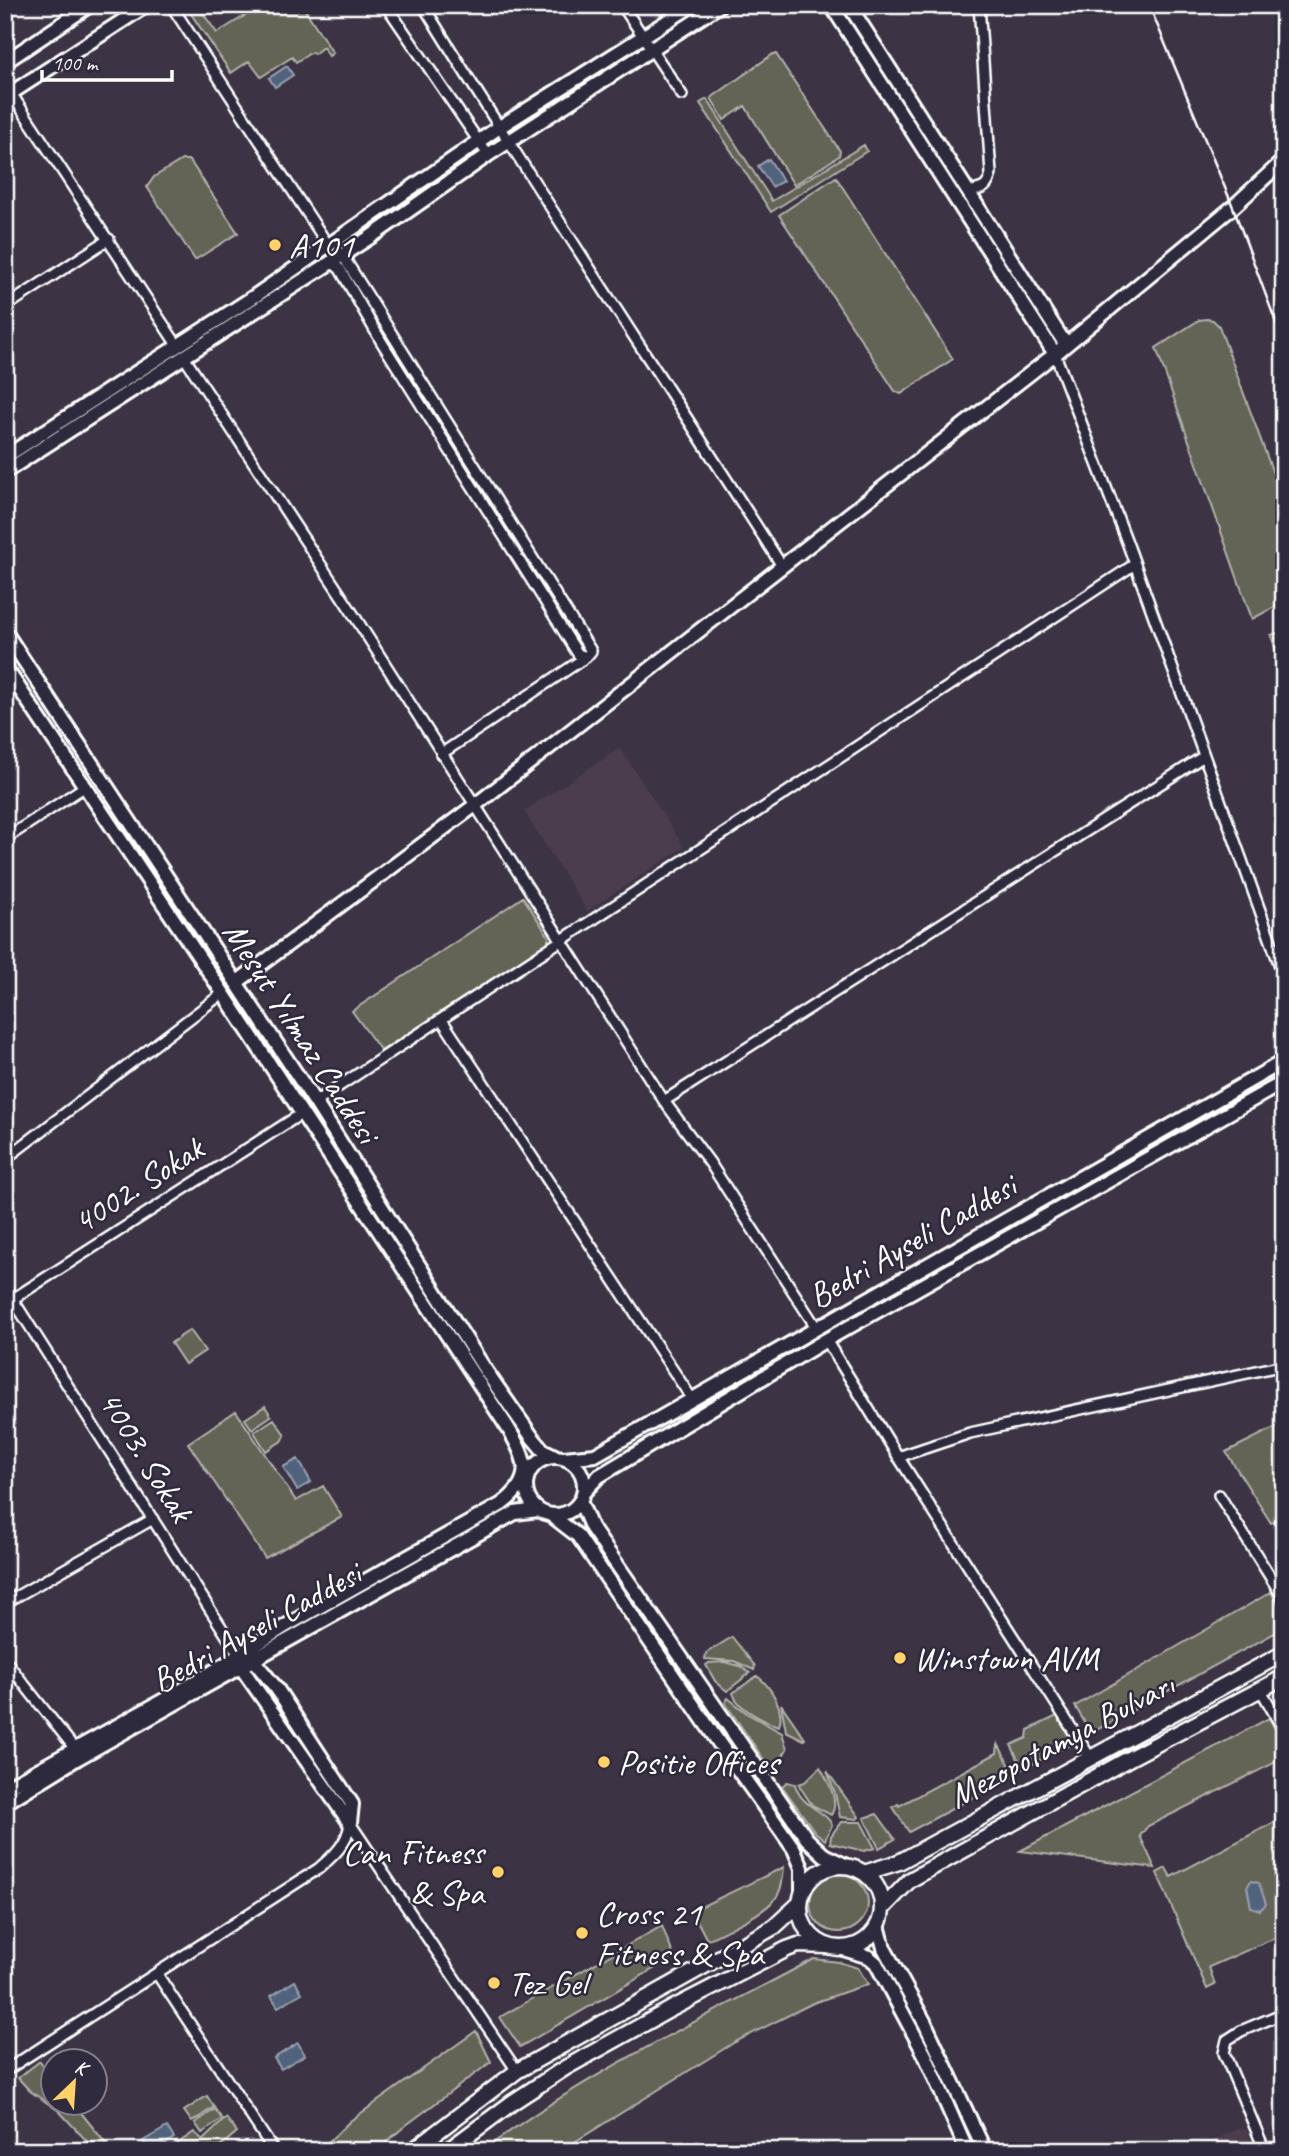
<svg xmlns="http://www.w3.org/2000/svg" width="1289" height="2156" font-family="Caveat,sans-serif">
<style>
.built{fill:#4b3e4d}
.green{fill:#646456;stroke:#b2b2aa;stroke-width:2}
.water{fill:#51637b;stroke:#97a1b0;stroke-width:2}
.lines{fill:none;stroke-linecap:round;stroke-linejoin:round}
.street-casing{stroke:#fff;stroke-width:14}
.secondary-casing{stroke:#fff;stroke-width:18}
.primary-casing{stroke:#fff;stroke-width:19}
.street{stroke:#2f2a3d;stroke-width:9}
.secondary{stroke:#2f2a3d;stroke-width:12}
.primary{stroke:#2f2a3d;stroke-width:14}
.rail{stroke:#fff;stroke-width:2.5}
.poi-dot{fill:#ffd166;stroke:#2f2a3d;stroke-width:2.5}
.labels{text-anchor:middle;dominant-baseline:central;stroke-width:5;stroke-linejoin:round;paint-order:stroke}
.poi-label{font-size:35px;fill:#fff;stroke:#2f2a3d;text-anchor:start}
.street-label{font-size:35px;fill:#fff;stroke:#2f2a3d}
</style>
<rect width="100%" height="100%" fill="#3c3344"/>
<filter id="ink" filterUnits="userSpaceOnUse"><feTurbulence type="fractalNoise" baseFrequency=".0143" numOctaves="2"/><feDisplacementMap in="SourceGraphic" scale="14" xChannelSelector="R" yChannelSelector="G"/><feConvolveMatrix kernelMatrix="1 2 1 2 8 2 1 2 1" color-interpolation-filters="sRGB"/></filter>
<g filter="url(#ink)">
<path class="built" d="M620 748 684 847 587 911 524 811Z
M1240 2128 1247 2130 1256 2151H1191Z"/>
<path class="green" d="M185 5H197L217 33 262 5H302L333 53 329 56 323 47 314 54 312 52 296 62 292 57 261 77 249 61 231 73Z
M773 54H776L840 151 839 156 794 185 745 106 724 120 711 98Z
M707 99 772 201 864 145 867 151 771 212 700 103Z
M182 160H188L192 164 238 233 195 260 147 187 154 177Z
M836 177 953 359 901 394 895 391 779 215Z
M1207 319 1213 320 1219 326 1284 503V602L1252 619 1156 348 1199 320Z
M1284 631V677L1271 635Z
M523 897 549 937 547 943 381 1051 352 1011Z
M190 1330 205 1351 185 1364 171 1343Z
M265 1406 271 1416 252 1429 245 1419Z
M236 1411 296 1501 323 1486 342 1517 265 1558 188 1443Z
M274 1419 285 1435 283 1440 266 1451 254 1432Z
M1284 1423V1516L1271 1523 1226 1452Z
M1271 1592 1284 1615V1628L1091 1733 1075 1706Z
M732 1637 755 1666 754 1670 734 1661 705 1659 706 1653Z
M725 1662 740 1666 750 1673 727 1691 715 1681 706 1665 709 1663Z
M757 1676C771 1686 785 1710 779 1726 764 1722 737 1708 733 1693Z
M728 1698 748 1714 782 1733 787 1749 773 1773 725 1703Z
M781 1704 805 1739 804 1740 786 1731Z
M1057 1716 1073 1743 1023 1769 1011 1745 1027 1738 1028 1730Z
M1269 1718 1284 1745V1758L1148 1826 1140 1836 1155 1868 1020 1851Z
M998 1744 1015 1775 909 1832 893 1807 898 1804 899 1806 997 1753Z
M820 1767C828 1780 840 1802 831 1815L812 1805 800 1787 799 1784 805 1782Z
M827 1771 859 1817 857 1819 840 1817 835 1793Z
M787 1782 795 1784C801 1808 826 1810 832 1825L825 1840 815 1832 782 1786Z
M877 1814 895 1839 879 1848 864 1818Z
M1284 1817V1934L1209 1967 1215 1985 1207 1989 1157 1873 1166 1868 1171 1877Z
M841 1822H861L875 1848 864 1851 830 1843 831 1836Z
M784 1867C783 1877 782 1891 775 1899 761 1916 726 1930 707 1940L692 1911Z
M810 1903a29 29 0 1 1 58 0a29 29 0 1 1-58 0Z
M662 1926 674 1957 520 2047 500 2017Z
M814 1959 839 1962 858 1968 868 1984 813 2003 735 2042 560 2151H483C582 2075 704 2018 814 1959Z
M476 2031 491 2062 405 2126 376 2151H319L350 2121Z
M40 2061 52 2077V2104H74L112 2151H96L59 2111 30 2091 18 2078Z
M207 2096 214 2107 192 2122 184 2111Z
M215 2109 222 2119 202 2133 195 2123Z
M226 2118 237 2132 215 2151H167L194 2132 203 2140Z"/>
<path class="water" d="M287 66 293 75 275 87 269 78Z
M769 159 783 181 772 187 758 166Z
M298 1459 311 1482 297 1490 283 1467Z
M1251 1881 1259 1883 1266 1904 1260 1910 1251 1907 1247 1887Z
M295 1981 302 1993 278 2007 271 1996Z
M298 2043 305 2055 281 2069 274 2058Z
M167 2127 174 2138 154 2151H149L143 2141Z"/>
<g class="lines">
<g class="street-casing">
<path id="street" d="M171 5 328 245
M386 5 488 155
M423 5C539 194 663 379 782 566
M622 5 682 95
M5 84 177 345
M968 192C982 189 988 189 991 173L979 5
M327 265 334 264 340 269 381 341 578 654 586 657 591 651 346 261 349 251
M5 307 109 239
M1055 354 1127 542 1284 977
M184 357 348 606 664 1101 710 1163 816 1327
M441 754 586 657
M5 839 84 787
M442 1020 692 1399
M664 1101 1204 756
M315 1102 1135 564
M5 1159 223 993
M5 1287 239 1655
M5 1304 301 1114
M826 1340 894 1450 1090 1757
M898 1457 970 1433 1284 1365
M1219 1495 1284 1599
M5 1603 153 1519
M5 1660 75 1749
M1261 1690 1284 1731
M350 1823 517 2071
M157 1974 274 2151
M5 2071 318 1869C333 1856 347 1845 350 1823
M1265 2151 1224 2053 1227 2040 1241 2031 1284 2013"/>
</g>
<g class="secondary-casing">
<path id="secondary" d="M831 5 1055 354
M849 5 1066 345
M5 62 90 5
M5 97 147 5
M5 457 255 296 498 128 693 5
M5 472 372 236 488 155 720 5
M5 632 315 1102 486 1371 532 1437 543 1450 555 1456
M5 667 223 993 508 1428C527 1460 535 1479 502 1504L287 1625 198 1681 5 1788
M236 983 474 806 1055 354 1233 207 1284 160
M526 1486a29 29 0 1 1 58 0a29 29 0 1 1-58 0Z
M564 1458 595 1455 1284 1061
M583 1493 599 1476 826 1340 1284 1082
M580 1501 591 1527 807 1839 824 1855 847 1866
M551 1515 578 1536 719 1743 794 1849 802 1868V1890
M250 1656 277 1689 352 1804 350 1823
M238 1663 350 1823
M5 1803 78 1758 515 1513 538 1510
M878 1925 884 1948 925 2023 985 2151
M840 1948 869 1957 876 1963 925 2055 967 2151"/>
</g>
<g class="primary-casing">
<path id="primary" d="M800 1907a41 41 0 1 1 82 0a41 41 0 1 1-82 0Z
M864 1873 899 1862 1284 1653
M882 1909 910 1880 1132 1757 1284 1677
M412 2151 517 2071 774 1927 799 1904
M447 2151 513 2102 565 2068 671 2009 787 1949 798 1945 827 1946"/>
</g>
<use href="#street" class="street"/>
<use href="#secondary" class="secondary"/>
<use href="#primary" class="primary"/>
<path class="rail" d="M1149 5 1233 207 1284 344"/>
</g>
</g>
<g class="poi-dot">
<circle cx="275" cy="245" r="7"/>
<circle cx="900" cy="1658" r="7"/>
<circle cx="604" cy="1762" r="7"/>
<circle cx="498" cy="1872" r="7"/>
<circle cx="582" cy="1933" r="7"/>
<circle cx="494" cy="1983" r="7"/>
</g>
<g class="labels">
<g class="poi-label">
<text x="289" y="245">A101</text>
<text x="914" y="1658">Winstown AVM</text>
<text x="618" y="1762">Positie Offices</text>
<text x="484" y="1852" text-anchor="end">Can Fitness<tspan x="484" dy="40">&amp; Spa</tspan></text>
<text x="596" y="1913">Cross 21<tspan x="596" dy="40">Fitness &amp; Spa</tspan></text>
<text x="508" y="1983">Tez Gel</text>
</g>
<g class="street-label">
<text transform="translate(301 1032) rotate(57)">Mesut Yılmaz Caddesi</text>
<text transform="translate(138 1185) rotate(-33)">4002. Sokak</text>
<text transform="translate(912 1241) rotate(-30)">Bedri Ayseli Caddesi</text>
<text transform="translate(146 1456) rotate(58)">4003. Sokak</text>
<text transform="translate(256 1627) rotate(-29)">Bedri Ayseli Caddesi</text>
<text transform="translate(1061 1740) rotate(-28)">Mezopotamya Bulvarı</text>
</g>
</g>
<rect width="1289" height="2156" fill="none" stroke="#2f2a3d" stroke-width="28"/>
<rect x="14" y="14" width="1261" height="2128" fill="none" stroke="#fff" stroke-width="2.5" filter="url(#ink)"/>
<g transform="translate(74 2082) rotate(25)"><circle r="33" fill="#2f2a3d" stroke="#827f8b" stroke-width="2"/>
<path d="M0-5L12 26L0 18L-12 26Z" fill="#ffd166"/>
<text y="-10" font-size="19" font-weight="bold" text-anchor="middle" fill="#ffffff">K</text>
</g>
<path d="M42 70v10h130v-10" fill="none" stroke="#ffffff" stroke-width="3.5"/>
<text x="52" y="70" font-size="21" fill="#ffffff" stroke="#2f2a3d" stroke-width="5" paint-order="stroke">100 m</text>
</svg>
